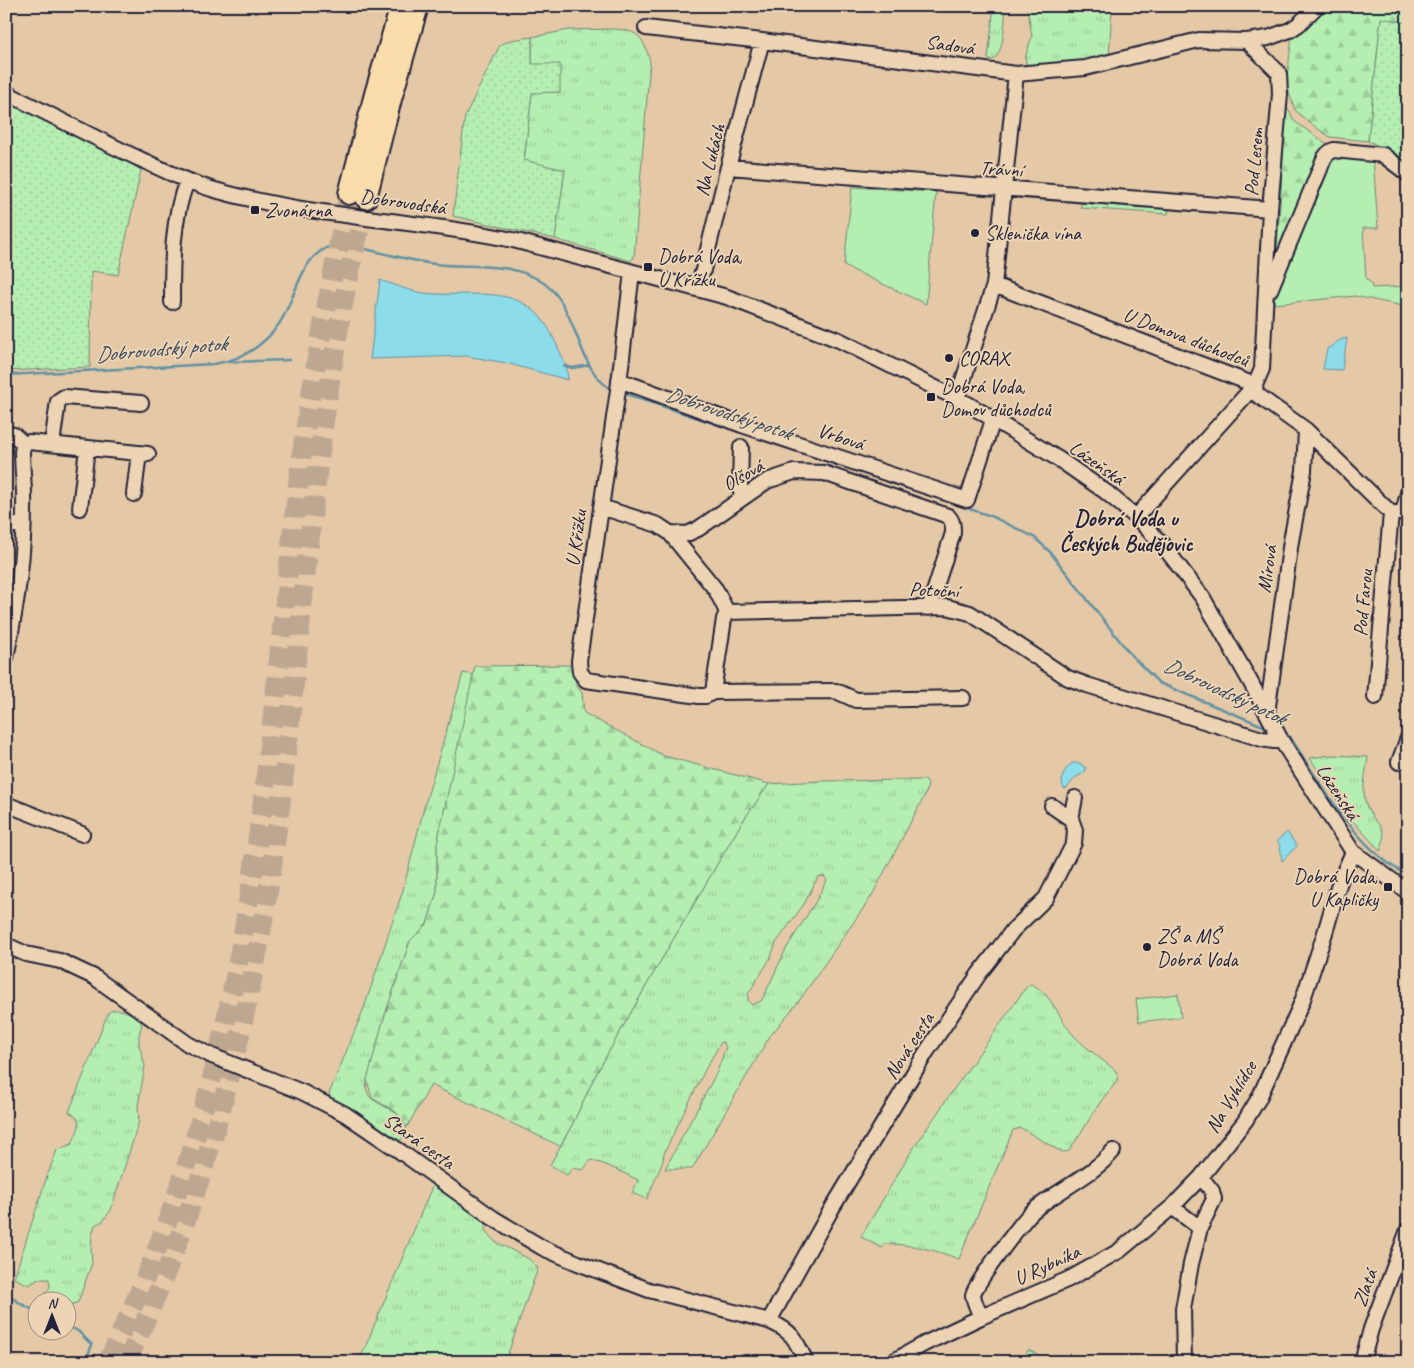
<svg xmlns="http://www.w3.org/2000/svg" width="1414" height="1368" font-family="Caveat,sans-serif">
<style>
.grass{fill:url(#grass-tufts);stroke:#6c8876;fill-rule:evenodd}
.forest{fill:url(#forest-firs);stroke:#6c8876}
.park{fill:#b5eeb1;stroke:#6c8876}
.garden{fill:url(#garden-dots);stroke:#6c8876}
.water{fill:#8cdce9;stroke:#6292a3}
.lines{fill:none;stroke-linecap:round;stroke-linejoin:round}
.stream{stroke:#6292a3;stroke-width:2.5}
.highway-tunnel{stroke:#bea791;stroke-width:20;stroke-dasharray:20 10;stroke-linecap:butt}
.minor-casing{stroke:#22223b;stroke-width:18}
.highway-casing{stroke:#22223b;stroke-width:24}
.minor{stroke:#ecd4b4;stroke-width:14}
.highway{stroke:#fbddab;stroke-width:20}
.poi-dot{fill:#22223b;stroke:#ecd4b4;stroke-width:2}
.labels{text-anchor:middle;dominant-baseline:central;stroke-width:4;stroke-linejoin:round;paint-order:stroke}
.street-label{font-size:20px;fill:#22223b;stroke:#ecd4b4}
.poi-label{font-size:20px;fill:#22223b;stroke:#ecd4b4;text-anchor:start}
.water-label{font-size:21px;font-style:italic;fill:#37475e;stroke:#ecd4b4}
.quarter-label{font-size:22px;font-weight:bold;fill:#22223b;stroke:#ecd4b4}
</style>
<defs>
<pattern id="grass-tufts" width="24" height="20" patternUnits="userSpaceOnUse" patternTransform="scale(1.25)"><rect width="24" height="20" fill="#b5eeb1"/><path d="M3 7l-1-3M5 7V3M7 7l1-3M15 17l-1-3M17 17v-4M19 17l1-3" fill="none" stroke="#9bcc99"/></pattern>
<pattern id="forest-firs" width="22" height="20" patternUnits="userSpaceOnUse" patternTransform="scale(1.25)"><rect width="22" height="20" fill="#b5eeb1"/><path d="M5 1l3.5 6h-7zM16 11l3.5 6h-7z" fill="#9bcc99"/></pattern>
<pattern id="garden-dots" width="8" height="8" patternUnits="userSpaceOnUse" patternTransform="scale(1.25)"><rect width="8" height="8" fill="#b5eeb1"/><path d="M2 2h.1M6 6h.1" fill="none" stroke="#9bcc99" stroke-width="1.8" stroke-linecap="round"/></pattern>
</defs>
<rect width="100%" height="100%" fill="#e5c8a6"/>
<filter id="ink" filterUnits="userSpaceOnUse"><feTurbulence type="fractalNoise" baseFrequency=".02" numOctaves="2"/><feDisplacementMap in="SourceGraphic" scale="10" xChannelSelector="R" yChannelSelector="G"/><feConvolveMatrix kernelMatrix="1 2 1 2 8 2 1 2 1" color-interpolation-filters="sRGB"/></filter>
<g filter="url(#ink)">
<path class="grass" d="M994 6H1006C1004 21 1005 51 993 60L988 59Z
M1027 6H1112L1109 57 1090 61 1027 65 1025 58 1032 36Z
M612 29C639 30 643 37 650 61L634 257 631 261 555 239 565 170 524 161 532 92H560L532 65V37L569 30Z
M463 673 474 675 437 844V892L427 924 410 941 383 1021 366 1087C367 1091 368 1095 371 1098 386 1110 422 1118 398 1143L331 1101 329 1094 364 1008 403 890 424 808Z
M1331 755 1368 757C1366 771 1362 787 1365 800 1370 825 1392 824 1380 851L1343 810 1310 758Z
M925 780 928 784 926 793 871 897 799 1001 770 1036 692 1169H665L717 1072 726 1047 723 1042H721L705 1070 664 1153 663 1161 647 1199 632 1193 638 1180 609 1166 591 1160 583 1170 572 1168 567 1175 550 1165 572 1125 595 1076 650 979 742 822 769 784 819 781ZM824 876 827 880 816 901 786 949 764 996 761 1001 752 1005 748 1001V994L770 959 776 943 804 904 818 877Z
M1031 984C1053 994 1059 1020 1075 1037 1087 1049 1103 1060 1116 1071L1118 1078 1115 1084 1101 1101 1069 1151 1063 1152 1058 1150 1021 1128 1013 1130 959 1259C933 1249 912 1244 884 1244L882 1248 861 1237 909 1155 949 1096 1027 986Z
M112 1010C125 1009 135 1014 142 1024L139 1035V1044L145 1066 138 1106 139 1121 111 1210 103 1221 95 1225 92 1235 91 1252 92 1263 78 1302 68 1306V1300C59 1300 49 1303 45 1294L50 1287 49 1279H39L29 1285 14 1278 47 1176 57 1150 72 1144C77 1130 86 1121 69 1112L108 1013Z
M434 1182 486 1218 485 1230 494 1241 529 1259 538 1268 505 1362H359Z
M1028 1350 1054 1362H1023Z"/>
<path class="forest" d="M1323 6H1408V23L1381 19 1368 141 1330 137 1307 121 1295 110 1282 72 1288 70 1292 35Z
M1286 109 1289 110 1294 121 1327 144 1276 266 1284 142 1283 112Z
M574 665 576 685 582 693 584 713 664 756 769 784 742 822 650 979 595 1076 572 1125 560 1146 431 1085 407 1127 396 1112 372 1098 367 1080 383 1021 410 941 427 924 437 892V844L475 666Z"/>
<path class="park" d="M1343 152 1373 157 1378 228H1363L1366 279 1371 283 1372 288 1408 286V307L1355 296 1274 304V291L1327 164Z
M852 187 936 192 926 304 844 266Z
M1178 994 1181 1017 1139 1022 1136 999Z"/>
<path class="garden" d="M1381 18 1408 23V163L1400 156 1368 141Z
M532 37V64H560V92L532 93 524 160 565 170 555 239 453 216 465 116 500 45 511 40Z
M6 101 115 154 141 170 118 275 92 271 91 272 90 367 6 371Z
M1081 203 1169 209 1168 214 1081 208Z"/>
<path class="water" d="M380 280C392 284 405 289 417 292 470 301 524 276 553 337 560 352 567 364 568 380L506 363 466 356 370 359Z
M1347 338 1342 370 1323 369 1327 349 1340 340Z
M1072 763H1080L1086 768 1085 772 1075 778 1067 788 1064 789C1059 779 1064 770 1072 763Z
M1287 832 1297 846 1282 861 1280 845 1277 841Z"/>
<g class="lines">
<path class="stream" d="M228 362 289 360
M564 366 573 368 589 365
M6 375 213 364C240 360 263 347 279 324 299 295 302 236 352 246 380 252 407 260 434 264 474 269 522 259 553 291 578 317 580 374 613 390
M623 393 991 516 1034 537 1050 552 1131 655 1159 683 1268 728
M1285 735 1290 737C1320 782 1358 852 1408 875
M6 1293 21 1304 38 1312
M68 1326 78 1331 92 1345 85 1362"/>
<path class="highway-tunnel" d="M108 1362C121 1332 135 1303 147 1274 188 1174 218 1068 238 962 269 796 280 628 301 460 313 371 331 282 349 194
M127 1362C139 1334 152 1307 163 1279 204 1180 233 1075 254 969 283 826 293 679 310 535 318 461 328 388 341 315 348 276 358 237 366 198"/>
<g class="minor-casing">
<path id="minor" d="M646 28 762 41 1016 74 1085 68 1199 40 1247 41 1268 38 1290 30 1299 24 1317 6
M6 93C52 115 96 139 142 160 166 171 189 183 215 190 312 218 418 219 517 241L727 297 839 340 968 404 1060 460 1106 492 1136 517 1162 544 1203 598 1251 683 1281 740 1353 852 1408 892
M728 167 1270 209
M632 272 619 383 579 661 580 672 586 680 699 696H706L713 692 836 691 856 700 963 698
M994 285 1255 385
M697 289 703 270 728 167 762 41
M1270 290 1320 169C1323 161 1325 153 1334 150L1383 155 1408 174
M172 302C172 262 172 218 187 181
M619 380 742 425 967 500 993 420
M1255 385 1256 394 1306 430 1391 513H1403L1408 515
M957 399 994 285 1016 74
M6 433 14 435 24 444
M24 444 29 442 148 454
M52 444 58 401 64 397 141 403
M741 447 740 487 742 497
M134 494 139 453
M601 507 658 525 670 533 716 590 727 612
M80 508 87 448
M1403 513 1408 493
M1136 517 1255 385 1262 369 1270 209 1280 94 1279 73 1247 41
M6 526 23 524
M670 533 687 534 698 529 767 481 794 472 824 473 948 516C953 521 953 526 953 533L929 608
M727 612 947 607 970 613 1068 678 1087 685 1262 739 1274 741 1281 740
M6 658C16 609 24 558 24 509 25 489 22 470 22 451L24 444
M713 692 724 619 727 612
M1375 697 1391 513
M1267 713 1291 541 1304 471 1306 430
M1399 762 1408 738
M6 804 82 834
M1052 806 1071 819
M6 945 26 954 60 961 94 977 188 1044 212 1056 302 1092 345 1114 401 1152 493 1218 543 1248 578 1263 649 1290 769 1321C793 1332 795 1338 806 1362
M1172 1207 1200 1228
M981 1317C978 1310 974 1302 973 1295 973 1286 1024 1219 1033 1211 1058 1190 1092 1176 1113 1151
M769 1321 831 1210 927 1051 979 974 1013 930 1046 898 1074 843 1075 830 1071 819 1075 798
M892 1362 924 1344 981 1317 1069 1279 1119 1251 1172 1207 1201 1177 1245 1121 1259 1098 1302 1002 1324 936 1340 881 1353 852
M1184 1362 1183 1309 1191 1264 1200 1228 1214 1199 1212 1191 1201 1177
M1362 1362 1371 1329 1408 1230"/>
</g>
<g class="highway-casing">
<path id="highway" d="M349 194 375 94 401 6
M366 198 391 99 418 6"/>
</g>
<use href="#minor" class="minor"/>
<use href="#highway" class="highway"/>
</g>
</g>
<g class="poi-dot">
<rect x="250" y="205" width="10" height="10" rx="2.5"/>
<circle cx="975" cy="233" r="5"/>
<rect x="643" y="262" width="10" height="10" rx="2.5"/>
<circle cx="949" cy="358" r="5"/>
<rect x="926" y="392" width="10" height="10" rx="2.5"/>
<rect x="1383" y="882" width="10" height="10" rx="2.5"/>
<circle cx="1147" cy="947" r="5"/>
</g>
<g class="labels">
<g class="street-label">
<text transform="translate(950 45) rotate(8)">Sadová</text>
<text transform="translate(710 160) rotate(-76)">Na Lukách</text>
<text transform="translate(1254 162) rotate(-85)">Pod Lesem</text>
<text transform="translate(1001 169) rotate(4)">Trávní</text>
<text transform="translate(403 202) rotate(8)">Dobrovodská</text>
<text transform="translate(1186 337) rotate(21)">U Domova důchodců</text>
<text transform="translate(841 437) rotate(18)">Vrbová</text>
<text transform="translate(1097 463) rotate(35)">Lázeňská</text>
<text transform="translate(743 475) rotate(-30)">Olšová</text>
<text transform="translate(576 538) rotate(-82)">U Křížku</text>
<text transform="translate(1267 569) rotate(-82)">Mírová</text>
<text transform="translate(934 590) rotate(3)">Potoční</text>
<text transform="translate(1363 603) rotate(-85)">Pod Farou</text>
<text transform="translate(1338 792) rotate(57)">Lázeňská</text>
<text transform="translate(909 1046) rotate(-57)">Nová cesta</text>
<text transform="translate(1231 1097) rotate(-59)">Na Vyhlídce</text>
<text transform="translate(419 1141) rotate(35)">Stará cesta</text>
<text transform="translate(1047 1265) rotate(-25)">U Rybníka</text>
<text transform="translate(1365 1288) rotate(-70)">Zlatá</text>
</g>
<g class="poi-label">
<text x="265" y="210">Zvonárna</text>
<text x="985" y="233">Sklenička vína</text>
<text x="658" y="256">Dobrá Voda,<tspan x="658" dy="23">U Křížku</tspan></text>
<text x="959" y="358">CORAX</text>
<text x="941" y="386">Dobrá Voda,<tspan x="941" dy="23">Domov důchodců</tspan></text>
<text x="1378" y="876" text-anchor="end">Dobrá Voda,<tspan x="1378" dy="23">U Kapličky</tspan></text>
<text x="1157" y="936">ZŠ a MŠ<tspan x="1157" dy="23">Dobrá Voda</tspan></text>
</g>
<g class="water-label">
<text transform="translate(161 349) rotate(-5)">Dobrovodský potok</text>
<text transform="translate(729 413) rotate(18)">Dobrovodský potok</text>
<text transform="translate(1225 691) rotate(25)">Dobrovodský potok</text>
</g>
<g class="quarter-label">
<text x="1126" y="519">Dobrá Voda u<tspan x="1126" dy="25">Českých Budějovic</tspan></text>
</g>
</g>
<rect width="1414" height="1368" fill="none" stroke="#ecd4b4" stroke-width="25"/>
<rect x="12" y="12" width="1389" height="1343" fill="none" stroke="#22223b" stroke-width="2" filter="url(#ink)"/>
<g transform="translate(52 1316)"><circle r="24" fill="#ecd4b4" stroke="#9b8d84"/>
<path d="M0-4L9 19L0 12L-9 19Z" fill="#22223b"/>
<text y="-8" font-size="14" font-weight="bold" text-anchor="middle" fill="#22223b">N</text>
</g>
</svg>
